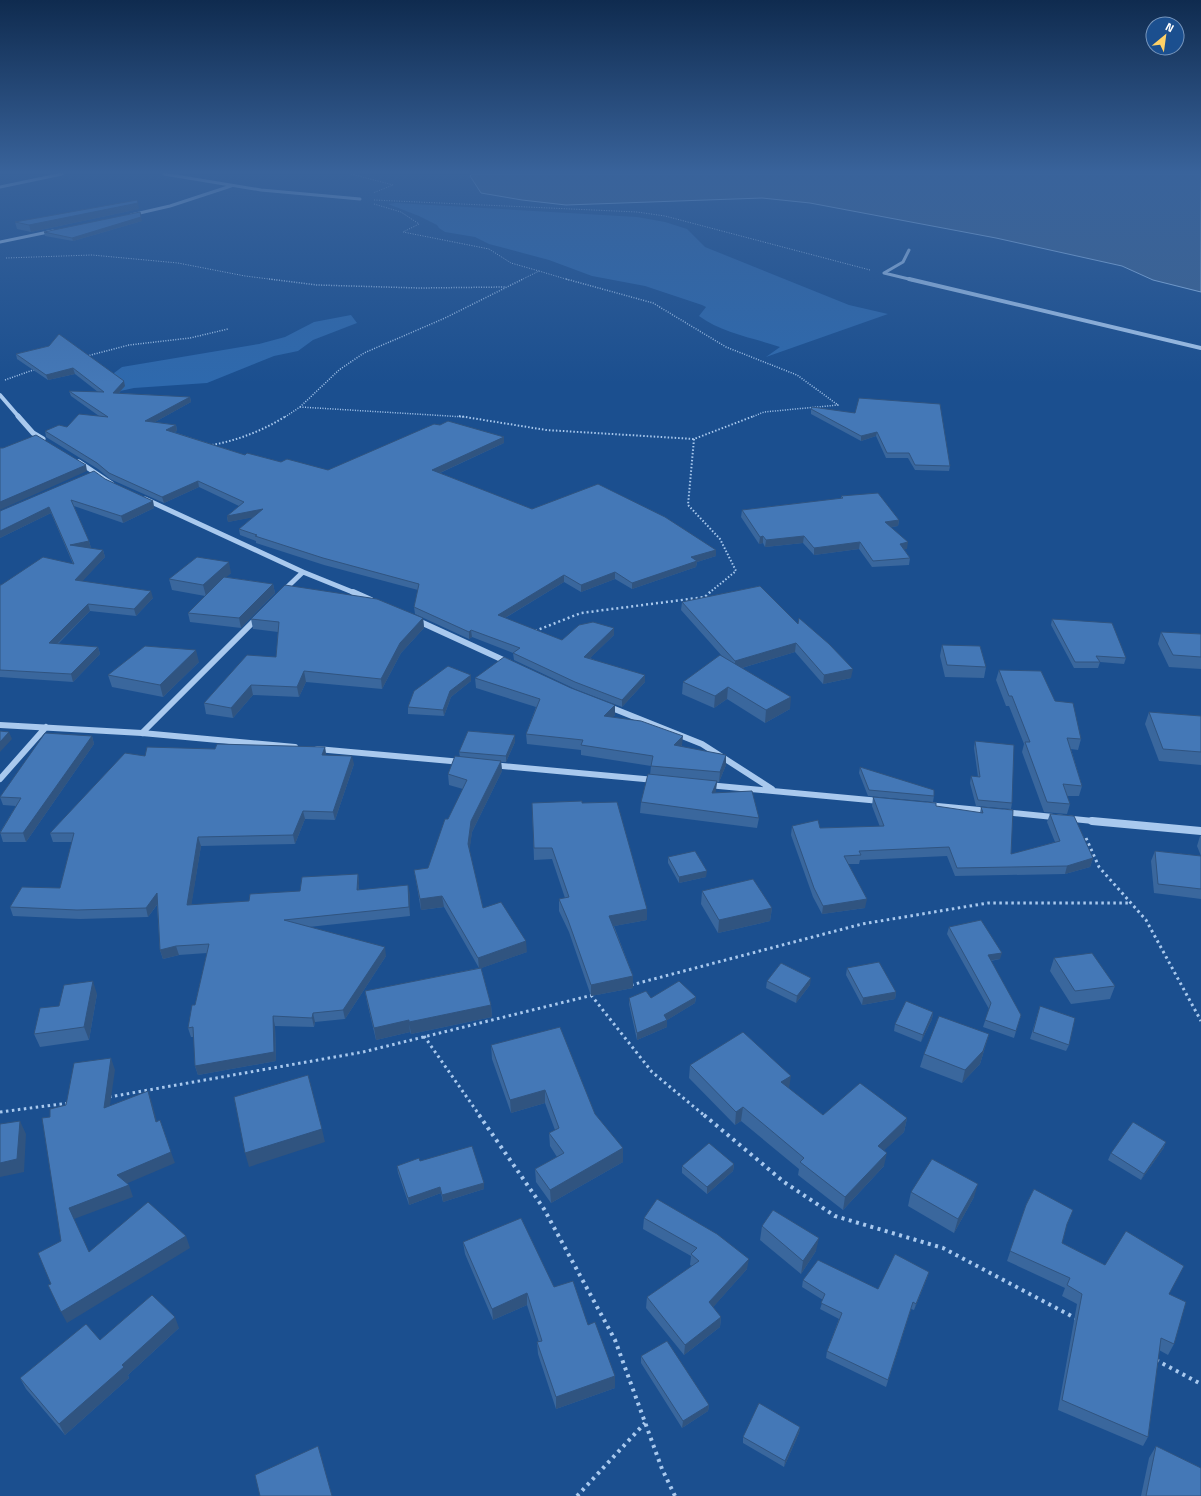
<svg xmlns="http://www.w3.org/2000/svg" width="1201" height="1496" font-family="'Titillium Web',sans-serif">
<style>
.green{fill:#2e69ad}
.water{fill:#3c6290;stroke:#9cc4f0}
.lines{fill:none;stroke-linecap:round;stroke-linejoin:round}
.path-far5{stroke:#a9c9ee;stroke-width:1;stroke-dasharray:1 1.5;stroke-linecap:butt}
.path-far4{stroke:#a9c9ee;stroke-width:1.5;stroke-dasharray:1 1.5;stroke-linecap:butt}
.path-far3{stroke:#a9c9ee;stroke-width:2;stroke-dasharray:1.5 2;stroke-linecap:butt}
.path-far2{stroke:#a9c9ee;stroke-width:2.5;stroke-dasharray:2 3;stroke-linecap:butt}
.path-far1{stroke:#a9c9ee;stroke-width:3;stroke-dasharray:2.5 3.5;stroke-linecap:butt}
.path{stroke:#a9c9ee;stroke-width:4;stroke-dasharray:3 4.5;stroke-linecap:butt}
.minor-far4{stroke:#a9c9ee;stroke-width:3}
.minor-far3{stroke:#a9c9ee;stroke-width:4}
.minor-far2{stroke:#a9c9ee;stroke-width:5}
.minor-far1{stroke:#a9c9ee;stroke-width:6}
.minor{stroke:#a9c9ee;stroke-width:8}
.wall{fill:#3a679d}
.shaded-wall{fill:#305480}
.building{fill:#4478b7;stroke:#305480}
</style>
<rect width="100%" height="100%" fill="#1b4f8f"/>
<path class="green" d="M396 203 637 217 665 222 687 229 705 247 849 305 888 314 766 357 780 347C754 338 722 333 699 316L706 307 702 305 645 286 592 276 549 260 489 244 475 237 445 232 439 228 437 225 419 216 388 204Z
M351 315 357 323 313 340 298 351 274 356 207 383 134 388 111 393 98 385 122 367 259 344 285 337 314 322Z"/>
<path class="water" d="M472 174H1201V292L1153 280 1122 266 996 238 810 203 762 198 566 205 522 200 481 193 470 176Z"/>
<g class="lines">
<path class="path-far5" d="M351 174 393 185 373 193
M374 200 637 212 665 216 870 270
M374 204 401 212 419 224 403 232 489 249 511 263 539 271
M6 258 92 255 178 263 245 276 277 280
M521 280 539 271 569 280"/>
<path class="path-far4" d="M269 279 317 285 419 288 505 287
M566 279 653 303 726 347 797 375 838 405 764 412 752 417
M87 356 129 345 190 338 228 329
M5 380 36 369
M300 407 465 417
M300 407 339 370 364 353 445 318 523 279
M285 417 300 407"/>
<path class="path-far3" d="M459 416 546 430 694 439 754 416
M694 439 688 505 720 539 736 571 709 593
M212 445C239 440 264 430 286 416"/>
<path class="path-far2" d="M535 631 581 613 705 597 710 592"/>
<path class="path-far1" d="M1086 838 1099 867 1146 920 1201 1021
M631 985 862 924 988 903H1131
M591 995 652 1072 705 1116
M424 1036 480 1116
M109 1097 363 1052 593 995
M0 1112 69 1103"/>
<path class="path" d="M479 1115 544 1209 615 1340 662 1469 675 1496
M704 1115 784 1182 835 1216 943 1248 1077 1319
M1156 1360 1201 1384
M577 1496 645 1423"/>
<path class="minor-far4" d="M164 174 261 190 360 199
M0 187 62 174
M131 215 170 206 231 186
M0 242 53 231
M884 273 913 280
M884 273 903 262 909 250"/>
<path class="minor-far3" d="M909 279 1201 348
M0 395 19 417"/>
<path class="minor-far2" d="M18 416 33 433 43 439
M79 462 112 484
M145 499 303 572
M282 592 303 572 355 593"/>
<path class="minor-far1" d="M353 592 371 600
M414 619 510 663
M607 706 702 744 772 789
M0 725 142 733 295 747
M142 733 258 617
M317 749 462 762
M492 765 655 780
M0 779 46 727
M708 785 880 801
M927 805 990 811
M1004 812 1103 822"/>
<path class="minor" d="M1092 821 1201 831"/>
</g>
<path class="wall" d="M139 209 31 232 17 229 15 222Z
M142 221 73 241 45 236 44 232Z
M49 346 125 386 119 393 190 397 191 402 155 422 176 425 177 431 174 432 245 455 281 462 328 470 504 443 440 473 532 509 716 556 697 562 696 567 632 589 615 579 581 592 564 582 505 618 562 640 614 635 590 658 645 682 622 707 575 689 514 660 513 653 472 637 469 639 415 614 414 607 418 590 324 565 256 543V541L240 535 239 529 253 517 228 522 227 516 239 506 199 487 164 503 110 479 98 469 46 437 45 431 67 427 99 416 71 396 69 391 98 392 75 374 48 380 17 359 16 354Z
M811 409 855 413 950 466 949 471 915 470 908 458H886L876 436 861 441 811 414Z
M105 479 153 501 154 508 123 523 74 506 89 541 91 548H90L103 550 105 557 82 581 153 598 136 616 90 611 58 644 98 647 100 654 73 682 0 677V585L73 564 51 513 0 538V511Z
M841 496 899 520 898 526 891 527 907 549H904L910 558 909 565 872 567 859 549 814 555 803 543 765 547 763 543 759 544 741 517 742 510 841 499Z
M231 573 226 577 273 584 275 593 241 628 190 622 188 613 205 596 172 590 169 579Z
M760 586 851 678 823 684 795 652 742 668 790 709 765 723 727 699 714 708 682 694 683 682 722 656 681 610 682 602Z
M423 618 424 628 401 653 382 689 306 682 299 697 253 695 233 718 206 714 204 703 276 657 278 632 253 629 251 619Z
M1052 619 1126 658 1124 664 1100 662 1098 668H1074L1051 625Z
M1161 632 1201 634V669L1169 667 1158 644Z
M942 645 986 667 984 678 945 677 940 656Z
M199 662 163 697 112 687 108 675Z
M999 670 1055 701 1081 739 1078 750 1071 749 1082 786 1079 796H1067L1070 804 1067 814 1044 812 1022 752 1024 744 1009 706H1006L996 680Z
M471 675V681L451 697 444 716 408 714V707Z
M475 678 615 715 612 717 682 745 681 747 726 755V765L719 782H717L715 793 759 818 757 828 640 813 641 802 650 775 651 766 581 755V750L527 744 526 734 536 707 476 688Z
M1149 712 1201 716V765L1159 761 1145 724Z
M515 735V742L506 762H501L502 771 472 832 469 851 483 908 527 952 481 968 491 1005 492 1017 411 1034 410 1032 376 1040 367 1002 365 991 479 968 444 907 421 910 416 881 414 870 428 868 463 789 449 785 448 774 460 757 459 752Z
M92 736 94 744 26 842H3L0 832 16 806 3 805 0 797Z
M975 741 1012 803 1011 809 976 806 970 783 971 776 978 777 974 748Z
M325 747 326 755 354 764 335 820 305 819 295 844 201 846 191 905 249 901 300 891 358 874 359 883V890L410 894V916L309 927 386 956 345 1019 315 1022 314 1027 275 1026 276 1061 198 1075 195 1066 194 1037H191L188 1028 195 1005 207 953 179 955 163 959 160 950 157 905 148 917 80 919 13 916 10 907 60 888 72 842H53L50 833 145 756 215 749Z
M860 767 934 796 933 802 868 796 859 773Z
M873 797 980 813 981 807 1011 854 1055 842 1047 822 1050 814 1093 858 1090 867 1065 874 955 876 947 856 860 860 859 864H848L865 908 822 914 813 897 791 835 792 826 820 828 880 827 872 806Z
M532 803H582L647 909V920L614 926 633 976V988L591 996 569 932 559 911V899L565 898 552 859 534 860Z
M1200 836H1201V856L1197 846Z
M1155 851 1201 856V899L1154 893 1151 861Z
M668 857 706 877 679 883 668 863Z
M702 891 772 908 770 921 718 933 701 904Z
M949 927 1000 959 991 961 1021 1015 1014 1038 983 1027 989 1009 947 934Z
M1054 958 1115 986 1110 999 1071 1004 1050 971Z
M847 968 896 992 895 999 862 1005 846 975Z
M767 981 810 985 796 1003 766 988Z
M97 994 89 1040 40 1047 34 1034Z
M696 997 695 1003 667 1020V1027L637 1040 629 1004V998H651Z
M1040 1006 1069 1045 1066 1051 1030 1039Z
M933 1012 932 1019 921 1042 894 1031 895 1024Z
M989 1034 980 1064 962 1083 920 1067 924 1054Z
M491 1045 595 1114 623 1162 551 1203 536 1182 535 1169 557 1157 550 1146 549 1133 555 1130 545 1103 511 1113 492 1059Z
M690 1065 789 1089 823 1115 907 1118 904 1132 884 1150V1166L843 1210 798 1175 799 1169 741 1121 735 1125 689 1078Z
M1166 1142 1163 1149 1141 1180 1108 1160 1111 1153Z
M420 1161 484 1183V1189L443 1202 441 1193 409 1205 398 1173 397 1166Z
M734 1164 733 1171 707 1194 682 1173V1166Z
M911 1192 974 1197 954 1233 908 1206Z
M1026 1205 1066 1227 1062 1243 1105 1265 1169 1294 1174 1344 1168 1355 1159 1350 1148 1437 1143 1446 1058 1410 1077 1304 1062 1296 1065 1288 1007 1261Z
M644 1218 747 1269 713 1307 721 1317 720 1327 684 1355 646 1308 647 1297 692 1266 690 1265 691 1256 643 1229Z
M762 1226 816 1251 801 1274 760 1240Z
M463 1242 554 1287 588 1325 615 1388 556 1409 538 1354 537 1342H539L527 1305 493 1320 465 1254Z
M929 1272 927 1278 914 1310 911 1309 886 1387 826 1358 827 1351 839 1319 820 1309 823 1300 802 1287 803 1280 878 1289Z
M179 1328 128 1375 129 1378 65 1435 26 1389 20 1378 100 1340Z
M641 1356 709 1405 708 1411 682 1428 641 1363Z
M800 1427 799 1433 784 1467 743 1443V1437Z
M1156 1446 1201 1496H1141L1149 1458Z"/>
<path class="shaded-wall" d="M138 203 139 209 31 232 29 225Z
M141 217 142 221 73 241 72 238Z
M73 368 75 374 48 380 46 375Z
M124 381 125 386 114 398 113 393Z
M190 397 191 402 146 427 145 421Z
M176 425 177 431 167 435 166 430Z
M877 432 876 436 861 441V436Z
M504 437V443L433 476 432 470Z
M86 465 87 471 0 510V502Z
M198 481 199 487 164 503 162 497Z
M153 501 154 508 123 523 121 516Z
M49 507 51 513 0 538V531Z
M263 509 265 515 228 522 227 516Z
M899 520 898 526 884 528 885 522Z
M763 536V543L759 544 760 537Z
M804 536 803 543 765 547 766 540Z
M89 541 91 548 72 552 70 545Z
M860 542 859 549 814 555V548Z
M908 542 907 549 899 550 900 544Z
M103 550 105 557 77 587 75 580Z
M716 550V556L697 562 696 567 632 589V583L691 557Z
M229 562 231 573 206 596 203 585Z
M615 572V579L581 592V585Z
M564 575V582L498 622V615Z
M273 584 275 593 241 628 239 618Z
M151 591 153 598 136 616 134 609Z
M88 604 90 611 51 650 49 643Z
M423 618 424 628 401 653 382 689 381 679 400 643Z
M614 628V635L584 664V657Z
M471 630 472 637 469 639V632Z
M796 643 795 652 735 670V661Z
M98 647 100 654 73 682 71 674Z
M196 650 199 662 163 697 160 685Z
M853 669 851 678 823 684 824 675Z
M304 671 306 682 299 697 297 687Z
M471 675V681L451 697 444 716 443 710 450 691Z
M645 675V682L622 707V700Z
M251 685 253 695 233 718 231 708Z
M728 687 727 699 714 708 715 696Z
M791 697 790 709 765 723 766 710Z
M615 705V715L604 726V716Z
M9 732 12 739 0 752V742Z
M515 735V742L506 762V756Z
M92 736 94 744 26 842 23 833Z
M683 736 682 745 673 755 674 745Z
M325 747 326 755H322Z
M726 755V765L719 782 720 772Z
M352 756 354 764 335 820 333 812Z
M501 761 502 771 472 832 469 855 468 844 471 821Z
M717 781 716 791 711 803 712 793Z
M303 811 305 819 295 844 293 835Z
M198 837 201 846 190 914 187 905Z
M1093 858 1090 867 1065 874 1067 866Z
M707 871 706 877 679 883V877Z
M358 874 359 883 358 899 357 890Z
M408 885 410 894V916L409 907Z
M157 893 159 902 148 917 146 908Z
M442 896 444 907 421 910 420 899Z
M867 899 865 908 822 914 823 906Z
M772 908 770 921 718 933 719 920Z
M647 909V920L609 927V916Z
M526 941 527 952 479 969 478 958Z
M176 946 179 955 163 959 160 950Z
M385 947 386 956 345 1019 343 1010Z
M1002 953 1000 959 986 961 988 955Z
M633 976V988L591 996V985Z
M811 978 810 985 796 1003 797 996Z
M93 981 97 994 89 1040 84 1027Z
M896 992 895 999 862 1005 863 998Z
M696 997 695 1003 664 1022 667 1020V1027L637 1040V1033L664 1015Z
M491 1005 492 1017 411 1034 409 1022Z
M933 1012 932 1019 921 1042 923 1035Z
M313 1013 315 1022 314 1027 312 1018Z
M273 1016 275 1026 276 1061 198 1075 195 1066Z
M409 1020 410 1032 376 1040 374 1028Z
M989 1034 980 1064 962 1083 965 1070Z
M111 1058 115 1070 108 1119 104 1108Z
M791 1076 789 1089 781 1082Z
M545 1090V1103L511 1113 510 1100Z
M148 1091 152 1103 160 1133 156 1122Z
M743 1107 741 1121 735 1125 736 1112Z
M907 1118 904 1132 875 1159 878 1146Z
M20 1121 26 1134 24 1172 0 1177V1163Z
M322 1129 325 1142 249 1167 245 1153Z
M1166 1142 1163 1149 1141 1180 1144 1174Z
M623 1148V1162L551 1203 550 1190Z
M171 1152 175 1163 121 1186 117 1175Z
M887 1153 884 1166 843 1210 845 1197Z
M734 1164 733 1171 707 1194V1187Z
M484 1183V1189L443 1202 442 1195Z
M978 1184 974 1197 954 1233 958 1219Z
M129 1185 133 1197 74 1219 69 1208Z
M440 1187 441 1193 409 1205 408 1198Z
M186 1236 190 1248 67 1323 61 1312Z
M819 1238 816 1251 801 1274 803 1261Z
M749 1259 747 1269 708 1313 709 1302Z
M929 1272 927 1278 914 1310 916 1304Z
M527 1293V1305L493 1320 492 1309Z
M175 1317 179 1328 128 1375 129 1378 65 1435 59 1424 122 1365Z
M721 1317 720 1327 684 1355 685 1345Z
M615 1376V1388L556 1409V1397Z
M709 1405 708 1411 682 1428 683 1421Z
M800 1427 799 1433 784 1467 785 1461Z"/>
<path class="building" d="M137 200 138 203 29 225 15 222Z
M140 212 141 217 72 238 44 232Z
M59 334 124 381 113 393 190 397 145 421 176 425 166 430 245 455 247 453 281 462 287 459 328 470 434 424 440 425 448 421 504 437 432 470 532 509 598 484 665 517 716 550 691 557 697 561 632 583 615 572 581 585 564 575 498 615 562 640 579 625 593 622 614 628 584 657 645 675 622 700 575 682 513 653 520 648 471 630 469 632 414 607 419 584 323 558 255 536 257 535 239 529 263 509 227 516 244 502 198 481 162 497 109 473 97 463 45 431 59 425 67 427 79 414 108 417 69 391 104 392 73 368 46 375 16 354 49 346Z
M859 398 940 404 950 466 915 465 909 453H887L877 432 861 436 811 409 812 407 855 413Z
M36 435 86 465 0 502V448H3Z
M94 471 105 479 153 501 121 516 71 500 89 541 70 545 103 550 75 580 151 591 134 609 88 604 49 643 98 647 71 674 0 670V585H1L43 557 74 564 49 507 0 531V511Z
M878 493 899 520 885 522 908 542 900 544 910 558 873 561 860 542 814 548 804 536 766 540 763 536 760 537 742 510 843 498 841 496Z
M197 557 229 562 203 585 169 579Z
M224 577 273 584 239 618 188 613Z
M285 585 377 599 423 618 400 643 381 679 304 671 297 687 251 685 231 708 204 703 247 655 276 657 279 622 251 619Z
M760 586 798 624 799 618 829 644 853 669 824 675 796 643 735 661 682 602Z
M1052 619 1112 623 1126 658 1096 656 1100 662H1075Z
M1161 632 1201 634V657L1173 655Z
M942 645 980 646 986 667 947 665Z
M145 646 196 650 160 685 108 675Z
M720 655 791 697 766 710 728 687 715 696 683 682Z
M504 657 571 688 615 705 604 716 641 721 683 736 674 745 726 755 720 772 651 766 653 756 581 745 583 740 526 734 540 699 475 678Z
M448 666 471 675 450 691 443 710 408 707 414 691Z
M999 670 1041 671 1055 701 1073 703 1081 739 1067 738 1082 786 1063 784 1070 804 1047 802 1025 742H1030L1012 696H1009Z
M1149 712 1201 716V752L1163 749Z
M0 731 9 732 0 742Z
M468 731 515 735 506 756 459 752Z
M45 733 92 736 23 833H0L21 798 0 797Z
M975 741 1014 745 1012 803 978 800 971 776 980 777Z
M217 744 325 747 322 755 352 756 333 812 303 811 293 835 198 837 187 905 249 901 250 894 300 891 302 877 358 874 357 890 408 885 409 907 284 920 385 947 343 1010 313 1013 312 1018 273 1016 274 1052 195 1066 193 1027 188 1028 192 1005H195L209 944 176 946 160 950 157 893 146 908 77 910 10 907 22 887 60 888 74 833H50L125 753 145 756 147 747 215 749Z
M455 756 501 761 471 821 468 844 483 908 501 902 526 941 478 958 442 896 420 899 414 870 428 868 445 819H448L467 780 448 774Z
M860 767 934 790V796L869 790Z
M648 774 717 781 712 793 752 791 759 818 641 802Z
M873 797 936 803V806L983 813 981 807 1013 810 1011 854 1060 841 1050 814 1074 816 1093 858 1067 866 957 868 949 847 859 851 861 855 844 856 867 899 823 906 814 888 792 826 818 820 820 828 884 826Z
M582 801V803L617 802 647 909 609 916 633 976 591 985 568 920 559 899 569 897 552 848H534L532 803Z
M695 851 707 871 679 877 668 857Z
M1155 851 1201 856V889L1158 884Z
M753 879 772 908 719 920 702 891Z
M981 920 1002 953 988 955 1021 1015 1016 1031 985 1020 991 1003 949 927Z
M1092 953 1115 986 1075 991 1054 958Z
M879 962 896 992 863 998 847 968Z
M781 963 811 978 797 996 767 981Z
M481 968 491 1005 409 1022V1020L374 1028 365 991Z
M93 981 84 1027 34 1034 40 1008 59 1006 64 985Z
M679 981 696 997 664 1015 667 1020 637 1033 629 998 646 991 651 998Z
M906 1001 933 1012 923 1035 895 1024Z
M1040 1006 1075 1018 1069 1045 1033 1032Z
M939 1016 989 1034 983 1051 965 1070 924 1054Z
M560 1027 595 1114 623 1148 550 1190 535 1169 564 1153 549 1133 559 1128 545 1090 510 1100 491 1045Z
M743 1032 791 1076 781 1082 823 1115 860 1083 907 1118 878 1146 887 1153 845 1197 800 1162 804 1158 743 1107 736 1112 690 1065Z
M111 1058 104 1108 148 1091 156 1122 160 1120 171 1152 117 1175 129 1185 69 1208 89 1252 148 1202 186 1236 61 1312 48 1285 51 1284 38 1253 61 1241 42 1118 50 1117V1109L66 1105 74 1063Z
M308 1075 322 1129 245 1153 234 1097Z
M20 1121 17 1159 0 1163V1124Z
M1133 1122 1166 1142 1144 1174 1111 1153Z
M709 1143 734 1164 707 1187 682 1166Z
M472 1146 484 1183 442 1195 440 1187 408 1198 397 1166 419 1158 420 1161Z
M932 1159 978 1184 958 1219 911 1192Z
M1034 1189 1073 1210 1067 1224 1062 1243 1105 1265 1126 1231 1184 1266 1169 1294 1186 1302 1174 1344 1161 1338 1148 1437 1062 1400 1082 1294 1067 1285 1070 1278 1010 1251 1026 1205Z
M657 1199 717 1234 749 1259 709 1302 721 1317 685 1345 647 1297 699 1261 691 1254 697 1248 644 1218Z
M773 1210 819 1238 803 1261 762 1226Z
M521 1218 554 1287 573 1281 588 1325 595 1322 615 1376 556 1397 537 1342 542 1341 527 1293 492 1309 463 1242Z
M895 1254 929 1272 916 1304 913 1302 888 1380 827 1351 842 1313 821 1303 825 1294 803 1280 818 1260 878 1289Z
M152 1295 175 1317 122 1365 124 1367 59 1424 20 1378 86 1324 100 1340Z
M667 1341 709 1405 683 1421 641 1356Z
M759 1403 800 1427 785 1461 743 1437Z
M318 1446 332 1496H260L255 1475Z
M1156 1446 1201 1468V1496H1146Z"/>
<linearGradient id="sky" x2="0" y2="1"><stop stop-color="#0f2b4f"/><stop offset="0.45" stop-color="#39639b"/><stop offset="1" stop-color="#39639b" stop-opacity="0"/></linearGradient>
<rect width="1201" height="383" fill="url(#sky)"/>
<g transform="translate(1165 36) rotate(29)"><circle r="19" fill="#1b4f8f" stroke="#7695bc"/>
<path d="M0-3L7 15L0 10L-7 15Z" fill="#ffd166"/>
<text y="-6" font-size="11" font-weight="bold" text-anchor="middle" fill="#ffffff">N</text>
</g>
</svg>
